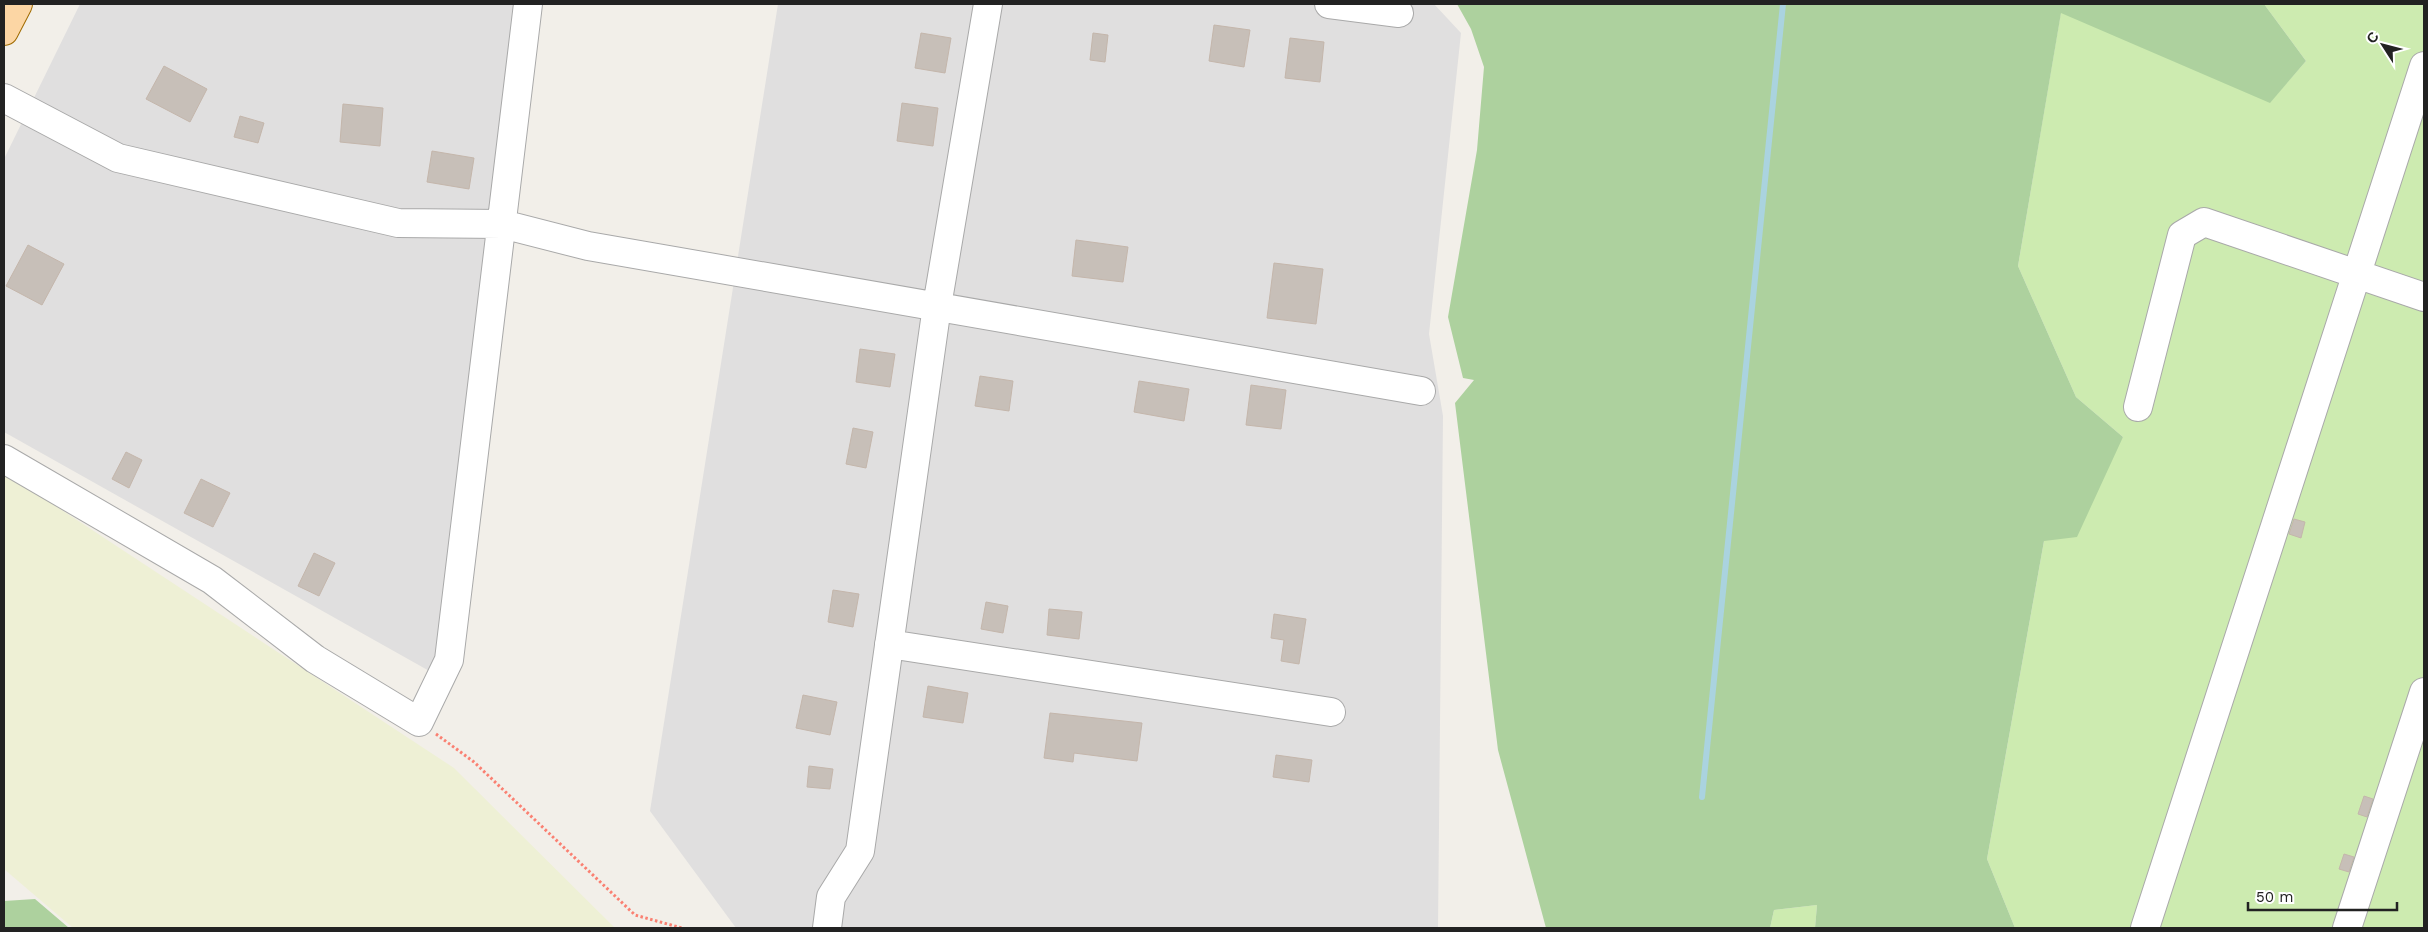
<svg xmlns="http://www.w3.org/2000/svg" width="2428" height="932" font-family="'Work Sans',sans-serif">
<style>
.residential{fill:#e0dfdf}
.farmland{fill:#eef0d5}
.grass{fill:#cdebb0}
.forest{fill:#add19e}
.lines{fill:none;stroke-linecap:round;stroke-linejoin:round}
.stream{stroke:#aad3df;stroke-width:6}
.building{fill:#c7bfb8;stroke:#c4b6ab}
.minor-casing{stroke:#a9a9a9;stroke-width:30}
.major-casing{stroke:#a06b00;stroke-width:30}
.path{stroke:#fa8072;stroke-width:3;stroke-dasharray:2.5 2.5;stroke-linecap:butt}
.minor{stroke:#fff;stroke-width:28}
.major{stroke:#fcd6a4;stroke-width:28}
</style>
<rect width="100%" height="100%" fill="#f2efe9"/>
<path class="residential" d="M80 4H541L440 677 4 432V159Z
M778 4H1434L1461 33 1429 334 1443 416 1438 928H736L650 811Z"/>
<path class="farmland" d="M4 472 454 768 615 928H73L4 869Z"/>
<path class="grass" d="M2264 4H2424V928H2015L1987 859 2044 541 2123 437 2076 397 2018 266 2061 12 2270 102 2306 61Z
M1817 905 1815 928H1770L1774 910Z"/>
<path class="forest" d="M1457 4H2264L2306 61 2270 103 2061 13 2018 266 2076 397 2123 437 2077 537 2044 541 1987 859 2015 928H1815L1817 905 1774 910 1770 928H1546L1498 750 1455 403 1474 380 1463 378 1448 317 1477 150 1484 67 1471 29Z
M35 899 69 928H4V901Z"/>
<g class="lines">
<path class="stream" d="M1702 797 1783 4"/>
</g>
<path class="building" d="M1214 25 1250 30 1244 67 1209 61Z
M921 33 951 38 945 73 915 68Z
M1093 33 1108 35 1105 62 1090 60Z
M1290 38 1324 42 1320 82 1285 78Z
M164 66 207 89 190 122 146 99Z
M902 103 938 108 933 146 897 141Z
M343 104 383 108 380 146 340 142Z
M240 116 264 123 258 143 234 137Z
M432 151 474 158 469 189 427 182Z
M1076 240 1128 247 1123 282 1072 276Z
M28 245 64 264 42 305 6 286Z
M1274 263 1323 269 1316 324 1267 318Z
M860 349 895 354 890 387 856 382Z
M980 376 1013 381 1009 411 975 406Z
M1139 381 1189 389 1184 421 1134 412Z
M1251 385 1286 390 1281 429 1246 425Z
M853 428 873 432 866 468 846 464Z
M126 452 142 460 129 488 112 479Z
M201 479 230 493 213 527 184 513Z
M2294 519 2305 522 2301 538 2289 534Z
M314 553 335 563 319 596 298 586Z
M833 590 859 594 853 627 828 622Z
M986 602 1008 606 1003 633 981 629Z
M1049 609 1082 612 1079 639 1047 635Z
M1274 614 1306 619 1299 664 1281 661 1284 640 1271 638Z
M928 686 968 693 963 723 923 717Z
M803 695 837 702 830 735 796 728Z
M1050 713 1142 723 1137 761 1074 753 1073 762 1044 758Z
M1276 755 1312 760 1309 782 1273 777Z
M809 766 833 769 830 789 807 787Z
M2364 796 2373 799 2367 817 2358 814Z
M2344 854 2354 857 2349 872 2339 869Z"/>
<g class="lines">
<g class="minor-casing">
<path id="minor" d="M1329 4 1399 13
M4 98 118 158 398 223 502 224 588 246 1421 391
M2138 407 2182 235 2204 222 2424 297
M4 459 212 580 315 659 419 722 449 660 528 4
M889 644 1331 712
M827 928 831 897 860 851 937 306 988 4
M2145 928 2424 66
M2347 928 2424 692"/>
</g>
<g class="major-casing">
<path id="major" d="M4 31 18 4"/>
</g>
<path class="path" d="M436 734 474 762 635 915 682 928"/>
<use href="#minor" class="minor"/>
<use href="#major" class="major"/>
</g>
<rect width="2428" height="932" fill="none" stroke="#222222" stroke-width="10"/>
<g transform="translate(2383 45) rotate(306)" stroke="#ffffff" stroke-width="4" paint-order="stroke">
<path d="M0-4L9 19L0 12L-9 19Z" fill="#222222"/>
<text y="-8" font-size="14" font-weight="bold" text-anchor="middle" fill="#222222">С</text>
</g>
<path d="M2248 902v8h149v-8" fill="none" stroke="#222222" stroke-width="2.5"/>
<text x="2256" y="902" font-size="15" fill="#222222" stroke="#ffffff" stroke-width="4" paint-order="stroke">50 m</text>
</svg>
